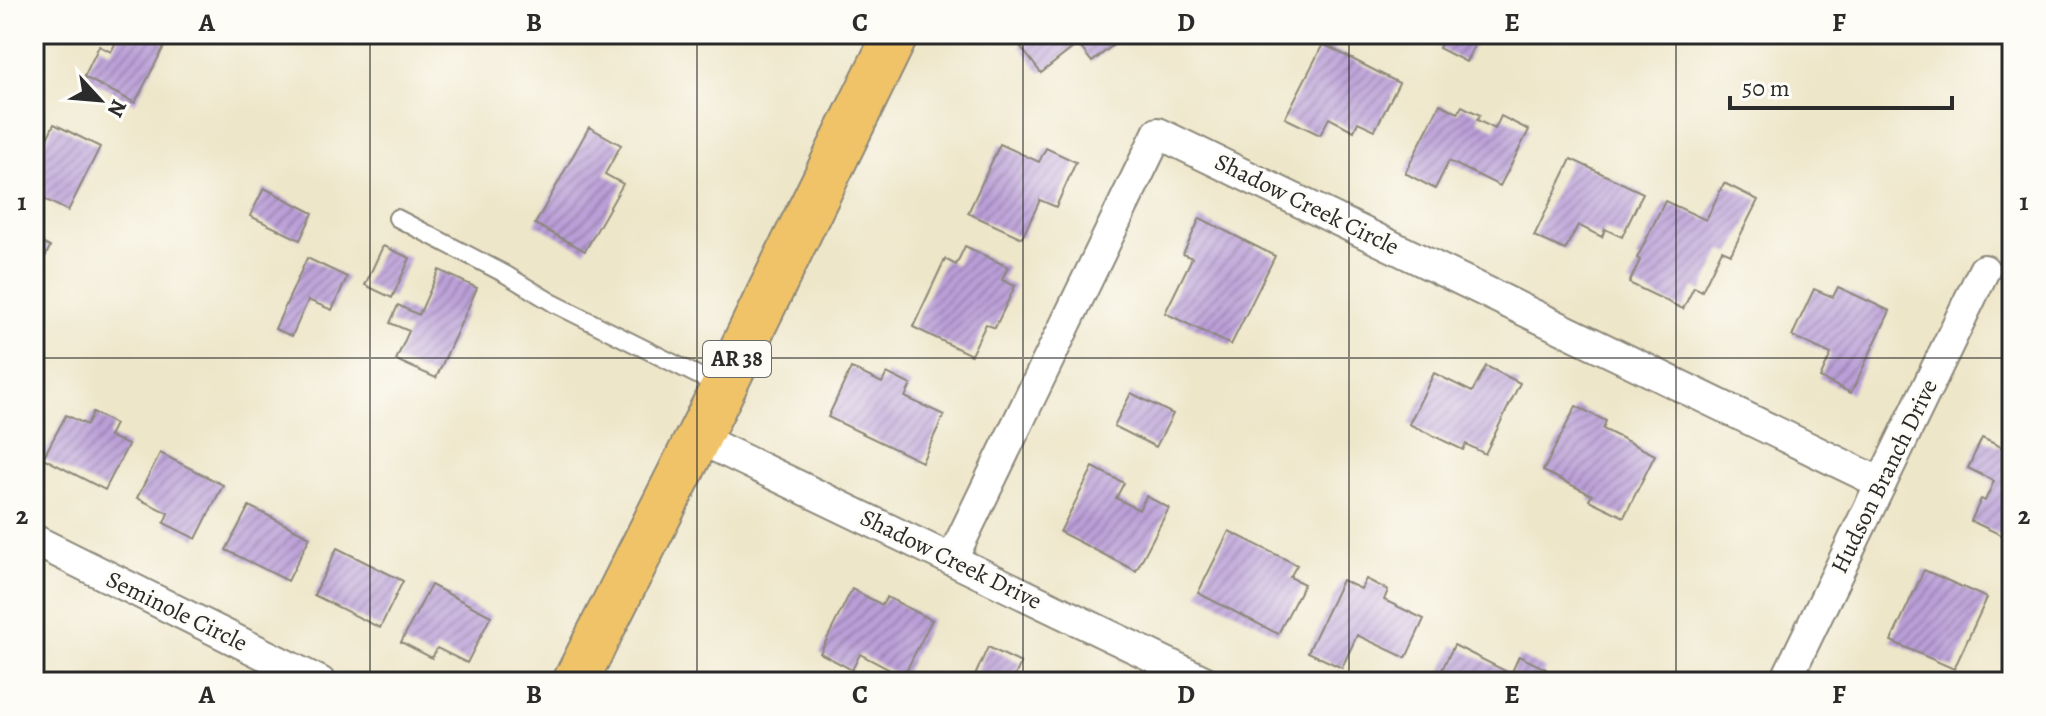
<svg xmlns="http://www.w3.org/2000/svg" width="2046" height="716" font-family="Alegreya,serif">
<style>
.building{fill:url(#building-hatch)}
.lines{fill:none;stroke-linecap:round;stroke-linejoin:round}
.service-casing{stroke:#8c887a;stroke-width:20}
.minor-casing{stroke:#8c887a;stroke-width:34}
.primary-casing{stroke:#8c887a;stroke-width:48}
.service{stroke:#fff;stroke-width:16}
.minor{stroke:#fff;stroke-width:30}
.primary{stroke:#f0c369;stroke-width:44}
.grid{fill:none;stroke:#2b2b2b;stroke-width:2;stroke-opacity:0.55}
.labels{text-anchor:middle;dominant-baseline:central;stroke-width:6;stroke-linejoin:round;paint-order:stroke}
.shield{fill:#fdfcf7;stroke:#6a6a68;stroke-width:2}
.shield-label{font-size:22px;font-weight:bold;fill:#2b2b2b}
.street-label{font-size:24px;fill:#2b2b2b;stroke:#fdfcf7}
.neatline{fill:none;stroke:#2b2b2b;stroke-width:3}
.grid-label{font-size:26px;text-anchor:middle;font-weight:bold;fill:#2b2b2b}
</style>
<defs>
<pattern id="building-hatch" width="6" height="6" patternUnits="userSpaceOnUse" patternTransform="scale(2)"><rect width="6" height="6" fill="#ba9ed7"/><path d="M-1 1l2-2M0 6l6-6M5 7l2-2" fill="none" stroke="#9781af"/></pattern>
</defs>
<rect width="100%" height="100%" fill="#fdfcf7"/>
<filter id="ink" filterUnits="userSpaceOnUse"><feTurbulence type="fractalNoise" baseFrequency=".0125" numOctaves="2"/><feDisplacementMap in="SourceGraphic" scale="16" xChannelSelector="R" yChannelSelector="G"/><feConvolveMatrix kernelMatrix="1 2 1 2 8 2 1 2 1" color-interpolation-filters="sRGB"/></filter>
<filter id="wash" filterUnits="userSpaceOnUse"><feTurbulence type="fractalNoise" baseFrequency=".006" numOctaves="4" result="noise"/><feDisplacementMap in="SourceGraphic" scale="32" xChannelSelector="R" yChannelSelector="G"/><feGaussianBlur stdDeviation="1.8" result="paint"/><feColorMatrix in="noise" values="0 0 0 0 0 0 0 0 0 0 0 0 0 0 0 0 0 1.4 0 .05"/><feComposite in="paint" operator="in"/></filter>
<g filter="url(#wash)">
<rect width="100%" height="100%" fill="#eee6c9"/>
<g id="blocks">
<path class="building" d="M120 34H149L166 43 135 103 84 77 99 46 111 52Z
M1033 34H1114L1119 40 1092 62 1078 44 1041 73 1020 46 1034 36Z
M1446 34H1480L1466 62 1439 48Z
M1323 44 1399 83 1375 130 1358 122 1354 131 1329 118 1320 135 1285 118Z
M1440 104 1458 113 1462 106 1480 115 1477 120 1495 129 1501 116 1529 130 1500 186 1449 161 1435 189 1405 173Z
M54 124 100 147 68 211 34 194V158L37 159Z
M589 127 621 145 605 174 623 184 585 251 535 224Z
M1000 144 1039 162 1046 148 1076 162 1056 207 1040 200 1022 238 968 213Z
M1571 159 1643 193 1622 237 1605 229 1602 237 1578 225 1565 250 1534 236Z
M1724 183 1758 200 1731 254 1722 250 1702 291 1694 287 1683 309 1629 283 1640 260 1637 258 1665 201 1706 220Z
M264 188 313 213 300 240 250 216Z
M1200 218 1275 256 1231 345 1165 313 1192 258 1183 254Z
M34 239 50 247 34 279Z
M383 246 410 258 392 298 365 285Z
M965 246 1008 267 1002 280 1015 286 995 328 986 324 971 355 913 327 945 259 956 265Z
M307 258 347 277 332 310 308 300 292 336 275 329Z
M439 270 477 288 436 378 396 360 409 331 390 323 398 305 419 315Z
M1838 287 1890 311 1851 393 1820 378 1831 354 1792 336 1814 289 1833 297Z
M1486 366 1520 383 1485 454 1466 444 1463 450 1409 424 1434 373 1472 392Z
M851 368 882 383 887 373 911 385 905 397 944 415 922 462 828 417Z
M1131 393 1173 414 1156 447 1114 426Z
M1576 406 1606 421 1603 429 1655 455 1624 517 1589 500 1592 495 1543 471Z
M93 412 115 424 109 436 128 445 105 490 43 458 66 415 87 425Z
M1982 438 2012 452V540L1971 521 1981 499 1985 501 1994 481 1968 468Z
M160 453 223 485 196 539 164 523 168 513 137 498Z
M1093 467 1124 483 1116 498 1139 510 1146 496 1169 508 1136 571 1060 532Z
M249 506 310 537 288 581 226 550Z
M1229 531 1297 565 1290 577 1304 584 1278 634 1198 593Z
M337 548 403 581 380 628 314 595Z
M1924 570 1987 598 1954 669 1891 641Z
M1366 579 1388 590 1384 600 1424 619 1406 658 1357 635 1342 668 1308 652 1342 580 1361 589Z
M431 585 491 616 467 663 437 648 432 658 401 642Z
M852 589 882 605 887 597 932 620 903 677 860 654 852 670 820 653Z
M1454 645 1511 674 1519 656 1546 669 1539 682H1436Z
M988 647 1021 663 1012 682H972Z"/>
</g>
</g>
<g filter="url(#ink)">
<use href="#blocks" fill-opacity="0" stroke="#8c887a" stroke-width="2"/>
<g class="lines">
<g class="service-casing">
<path id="service" d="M397 218 505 274 553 303 721 387"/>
</g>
<g class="minor-casing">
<path id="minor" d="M696 437 1206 682
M34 540 320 682
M952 559 1158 133 1881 483
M1785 682 1984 270"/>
</g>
<g class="primary-casing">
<path id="primary" d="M575 682 723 388 896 34"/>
</g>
<use href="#service" class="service"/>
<use href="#minor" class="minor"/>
<use href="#primary" class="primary"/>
</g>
</g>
<path class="grid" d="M370 34V682M697 34V682M1023 34V682M1349 34V682M1676 34V682M34 358H2012"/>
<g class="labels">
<rect class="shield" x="703" y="341" width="68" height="36" rx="6"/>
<g class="shield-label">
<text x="737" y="359">AR 38</text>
</g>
<g class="street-label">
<text transform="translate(1307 204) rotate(26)">Shadow Creek Circle</text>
<text transform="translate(1884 476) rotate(-64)">Hudson Branch Drive</text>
<text transform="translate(951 559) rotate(26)">Shadow Creek Drive</text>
<text transform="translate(177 611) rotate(26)">Seminole Circle</text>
</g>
</g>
<rect width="2046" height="716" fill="none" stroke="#fdfcf7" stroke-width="88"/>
<g transform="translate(100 100) rotate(116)" stroke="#fdfcf7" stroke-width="6" paint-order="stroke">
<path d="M0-6L14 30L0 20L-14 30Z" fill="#2b2b2b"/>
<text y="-12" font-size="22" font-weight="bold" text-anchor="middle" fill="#2b2b2b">N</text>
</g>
<path d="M1730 96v12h222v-12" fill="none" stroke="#2b2b2b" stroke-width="4"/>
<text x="1742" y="96" font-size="24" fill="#2b2b2b" stroke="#fdfcf7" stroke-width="6" paint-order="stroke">50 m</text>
<rect x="44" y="44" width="1958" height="628" class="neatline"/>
<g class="grid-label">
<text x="207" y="31">A</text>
<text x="534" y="31">B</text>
<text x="860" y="31">C</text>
<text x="1186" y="31">D</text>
<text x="1512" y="31">E</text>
<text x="1839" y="31">F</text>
<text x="22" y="210">1</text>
<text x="2024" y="210">1</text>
<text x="22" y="524">2</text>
<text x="2024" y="524">2</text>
<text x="207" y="703">A</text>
<text x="534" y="703">B</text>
<text x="860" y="703">C</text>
<text x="1186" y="703">D</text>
<text x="1512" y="703">E</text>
<text x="1839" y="703">F</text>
</g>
</svg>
